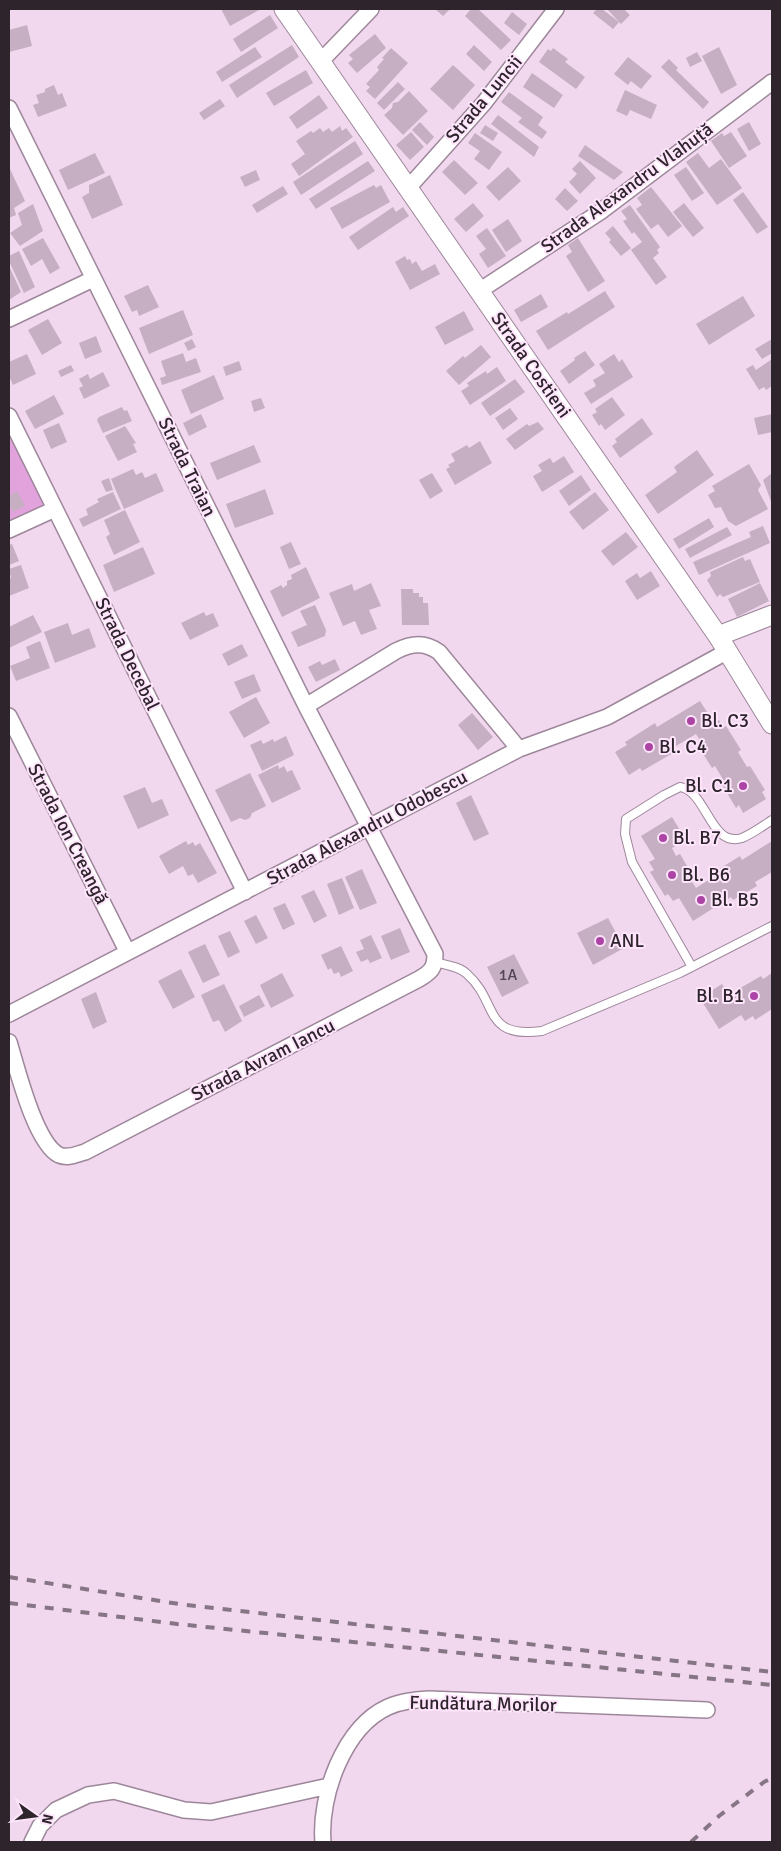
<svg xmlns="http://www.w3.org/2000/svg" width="781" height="1851" font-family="Signika,sans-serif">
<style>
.green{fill:#e2a3dc}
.building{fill:#c6aec3}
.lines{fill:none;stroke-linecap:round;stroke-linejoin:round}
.service-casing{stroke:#9e879b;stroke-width:10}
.minor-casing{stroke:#9e879b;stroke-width:18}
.tertiary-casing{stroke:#9e879b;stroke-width:21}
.service{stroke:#fff;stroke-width:8}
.minor{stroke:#fff;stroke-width:15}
.tertiary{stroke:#fff;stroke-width:19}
.rail{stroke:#867584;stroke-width:4;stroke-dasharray:9 9;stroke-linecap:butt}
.poi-dot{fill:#ac44a6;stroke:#fee5fb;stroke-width:2}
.labels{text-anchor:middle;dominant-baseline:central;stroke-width:4;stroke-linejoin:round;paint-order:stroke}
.number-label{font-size:16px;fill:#534652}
.street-label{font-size:19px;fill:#2d242c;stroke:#fee5fb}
.poi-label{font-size:19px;fill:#2d242c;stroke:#fee5fb;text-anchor:start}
</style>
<rect width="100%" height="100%" fill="#f1d8ee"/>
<path class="green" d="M9 422 50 507 9 526Z"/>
<path class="building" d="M221 9H261L230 26Z
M435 9H450L443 16Z
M471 9H478L511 40 501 50 465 16Z
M597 9H602L619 22 613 29 593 13Z
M607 9H624L630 15 621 24Z
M512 12 527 24 519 35 504 23Z
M270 15 278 28 241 52 233 39Z
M27 25 32 46 9 52V30Z
M375 34 386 48 357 73 348 63 353 59 349 55Z
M292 45 299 57 237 98 229 85Z
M474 45 492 62 484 71 466 54Z
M255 47 262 57 222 82 216 72Z
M719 47 737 85 721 94 702 56Z
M391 48 408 63 375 99 366 91 370 87 366 84 379 70 377 67 384 59 382 58Z
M553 48 568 59 565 62 585 77 576 89 539 62 548 49 551 51Z
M697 52 702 61 690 67 686 58Z
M628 57 652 76 641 89 631 81 628 85 614 74Z
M669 59 678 68 676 70 709 102 703 109 661 67Z
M453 65 475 85 453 110 430 89Z
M306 70 313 83 274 106 266 93Z
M532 73 563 95 554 108 523 87Z
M398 82 405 89 384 110 377 103Z
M54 85 58 95 62 93 67 106 38 117 33 105 39 103 36 95 45 92V89Z
M625 90 657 105 651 119 630 110 627 116 616 111Z
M409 91 428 111 403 135 384 115 392 108 393 103 398 102Z
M509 92 543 117 538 125 547 132 542 139 518 122 522 118 501 102Z
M319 95 328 108 297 129 289 117Z
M220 99 225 106 204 120 199 113Z
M498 115 539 147 534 157 491 124Z
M420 122 434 137 427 145 412 130Z
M749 122 761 144 749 151 737 129Z
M485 125 498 133 493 141 480 133Z
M340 126 342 131 346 128 353 137 299 176 291 164 305 154 296 141 311 131 313 133 320 128 323 132 329 128 332 132Z
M411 132 424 147 410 160 396 145Z
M731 132 747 156 729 168 711 141 722 133 724 136Z
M475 133 502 152 489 170 474 159 480 151 468 143Z
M355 141 363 154 301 195 293 182Z
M585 145 623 172 614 180 578 156Z
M95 153 105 173 68 190 59 170Z
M698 153 709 168 721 159 742 188 717 205 686 162Z
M454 160 478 183 465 195 442 172Z
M368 161 375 171 316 209 309 199Z
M580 161 596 178 580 194 569 182 577 174 572 169Z
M9 167 25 201 14 208 16 215 9 218Z
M508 167 521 181 499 201 486 187Z
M686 167 704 193 692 201 674 175Z
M256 170 260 180 245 187 240 177Z
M110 175 123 205 92 219 82 197 89 193V185Z
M374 185 376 188 381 185 390 202 342 229 330 208Z
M283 186 288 194 257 213 252 205Z
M651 187 682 226 668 237 658 224 651 229 636 209 642 205 637 198Z
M565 188 578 201 567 211 555 199Z
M743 192 768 227 757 234 733 200Z
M473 203 484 216 466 232 454 219Z
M684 203 704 228 693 237 673 212Z
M33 204 43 231 20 246 10 233 22 225 18 213Z
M630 205 660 247 657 250 659 253 653 258 667 277 656 285 631 250 642 242 634 232 632 234 623 221 627 219 621 211Z
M393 207 396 212 403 207 409 216 358 250 349 237Z
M508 219 522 241 506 252 492 230Z
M613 226 631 248 621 256 609 242 611 240 605 233Z
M487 228 506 256 488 268 479 254 486 249 476 236Z
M43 238 60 268 50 274 42 259 31 266 22 249Z
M578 238 605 281 588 292 566 256 572 252 568 245Z
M19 251 35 287 24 293 9 261V256Z
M405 256 407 260 410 259 412 264 416 261 422 271 435 264 440 274 410 290 395 262Z
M9 266 21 292 9 300Z
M148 285 159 307 139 316 137 310 132 312 124 296Z
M605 291 615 307 548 350 536 331 567 312 568 314Z
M541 294 548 307 521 322 514 310Z
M743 296 755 316 709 345 696 324Z
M183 310 193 335 149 354 139 328Z
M464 311 474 330 445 345 435 327Z
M48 319 62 343 42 355 28 330Z
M96 336 102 352 85 359 79 343Z
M192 339 196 347 188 351 184 343Z
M772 339V353L762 359 755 349Z
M481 345 491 357 459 385 446 371 463 356 465 358Z
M585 351 595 365 569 384 560 371 575 360 574 358Z
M183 353 186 362 196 358 201 372 162 385 160 378 166 376 161 361Z
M27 354 36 374 13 385 9 376V362Z
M614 354 619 362 622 359 633 377 591 404 584 393 596 386 593 380 605 373 599 364Z
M772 359V386L766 390 764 387 759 390 746 369 753 365 756 370Z
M239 361 242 370 226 376 223 367Z
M71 365 74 371 61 377 58 371Z
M497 367 506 381 470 405 461 391 469 386 467 383 486 371 487 374Z
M103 372 110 386 84 399 79 388 83 386 79 379 88 374 90 379Z
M214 375 224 399 191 414 181 390Z
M515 379 525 392 490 416 481 403Z
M54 395 64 414 35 429 25 411Z
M612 397 625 415 605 430 601 424 599 426 592 415 597 412 595 409Z
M261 398 265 408 254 412 251 401Z
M122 407 124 411 127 410 132 421 103 433 97 420 99 417Z
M510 408 518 419 503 430 495 418Z
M201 414 207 427 189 436 183 423Z
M772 414V432L758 435 754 418Z
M642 418 653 434 620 458 612 446 617 442 615 439Z
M538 422 544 429 515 450 506 439 527 424 529 426Z
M59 423 67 442 51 449 43 430Z
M125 426 136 443 133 444 137 452 118 461 105 436Z
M480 441 492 463 455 485 446 469 450 467 448 465 455 461 451 454 467 445 469 448Z
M254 445 261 462 217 480 210 463Z
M697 450 714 475 658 514 645 495 677 472 674 467Z
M564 456 574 472 542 492 533 476 542 471 538 465 550 458 553 463Z
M749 464 761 485 758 490 768 509 736 526 728 521 721 507 715 508 708 495 715 491 712 486Z
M133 469 136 475 142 472 145 478 156 473 164 491 124 509 111 479Z
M432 473 443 491 430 499 419 480Z
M772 473V504L763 480Z
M581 475 591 490 569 506 559 491Z
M109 478 113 490 106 492 101 481Z
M265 489 274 514 235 528 226 504Z
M17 491 25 506 13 512 9 504V496Z
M113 492 121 509 83 527 79 519 88 515 86 509 99 502 97 499Z
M595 492 609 510 583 530 569 512Z
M125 510 140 542 114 555 106 537 110 534 104 520Z
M709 518 714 527 679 549 673 539Z
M763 526 770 543 699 575 693 562 751 537 749 532Z
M727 527 732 535 690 558 685 549Z
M626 532 638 547 613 566 601 551Z
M291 542 301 564 289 569 280 547Z
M12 544 19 561 9 565V545Z
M143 547 155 574 114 592 103 565Z
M743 557 745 561 750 559 760 582 723 597 720 594 717 597 707 580 711 576 710 572Z
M21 565 29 588 9 596V579L11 578 9 569Z
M306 567 320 598 282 617 270 591 281 585 283 588 287 585V581L292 579 291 575Z
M651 571 660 586 637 600 625 581 637 573 640 578Z
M371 583 381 606 369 610 377 629 361 635 355 621 343 626 329 593 352 584 354 591Z
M760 583 769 601 737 617 728 599Z
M401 589H413V593H419V597H423V603H428L429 625H402Z
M315 605 326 630 325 636 298 647 291 632 307 625 300 611Z
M204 612 206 616 213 613 219 626 190 640 181 623Z
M33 615 42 632 9 648V627Z
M68 623 72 635 89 628 96 647 55 663 44 632Z
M40 641 50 668 16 681 10 666 30 658 26 647Z
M242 644 248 656 228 666 222 654Z
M335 659 340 670 316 682 308 667 320 661 322 665Z
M254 674 261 691 242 699 234 682Z
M256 697 270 723 244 738 229 712Z
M700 701 714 723 719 720 723 728 726 726 741 750 738 752 747 767 750 766 765 790 762 792 766 799 743 813 739 805 736 808 721 783 724 781 715 766 712 768 697 744 701 742 696 734 671 749 673 753 642 771 640 768 629 775 615 752 627 745 625 742 655 723 657 727Z
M472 713 493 737 478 750 458 725Z
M286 736 294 755 262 771 250 745 261 740 263 744 273 739 274 742Z
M278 765 279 769 284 766 287 772 292 770 301 789 272 803 258 775Z
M250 773 266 806 252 813 250 818 245 820 240 818 231 822 215 790Z
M145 787 152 803 162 799 169 815 138 829 123 796Z
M471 795 489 834 474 841 456 803Z
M672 817 686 840 672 848 676 856 680 854 694 878 691 880 696 888 718 874 716 871 740 856 742 860 772 841V872L755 882 757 886 733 900 731 897 693 921 679 898 673 901 668 894 665 896 650 872 654 870 649 862 655 859 641 836Z
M186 841 188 845 193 842 195 846 200 843 217 873 198 883 193 874 188 876 183 866 169 874 159 856Z
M362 869 377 903 360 910 345 877Z
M342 878 354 908 339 915 327 884Z
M314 890 327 916 314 923 301 896Z
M285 903 295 924 283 930 273 908Z
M256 915 268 938 256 944 244 921Z
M608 918 624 948 593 965 577 933Z
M400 928 410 952 391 960 381 936Z
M230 931 240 952 228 958 218 936Z
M371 935 382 958 370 963 368 959 361 962 356 952 364 949 360 940Z
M205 944 220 975 203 983 188 952Z
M341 946 353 971 341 977 339 972 334 974 331 968 328 970 321 955Z
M514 954 529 983 502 997 487 967Z
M181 969 195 997 173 1009 158 981Z
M282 973 294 996 271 1008 260 985Z
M772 973V1009L755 1020 753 1016 745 1021 741 1015 719 1029 700 998 722 984 731 998 739 994 737 990 761 976 763 979Z
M224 984 242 1021 225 1032 219 1020 213 1022 201 995Z
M96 992 107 1022 93 1029 81 999Z
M259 995 265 1006 244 1017 239 1006Z"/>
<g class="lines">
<g class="service-casing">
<path id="service" d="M435 962C445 965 459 966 467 974 499 1002 482 1039 542 1031L680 973 772 926
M692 967 632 862 625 834 626 819 664 795 680 787C707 791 710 848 742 838 752 834 763 826 772 820"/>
</g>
<g class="minor-casing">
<path id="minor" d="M320 62 371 9
M9 108 306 706 435 954C435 968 431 972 419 979L85 1152C77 1154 68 1159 59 1155 35 1143 17 1068 9 1042
M409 187 484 103 556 9
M479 291 600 212 772 82
M9 319 93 279
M9 416 245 892
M9 530 55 509
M306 706 396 651C412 643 425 642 439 652L519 749
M9 716 127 951
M9 1014 519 749 607 717 728 651
M32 1842 40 1826 56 1810 88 1795 114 1791 184 1810 211 1812 329 1786
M323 1842C319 1796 344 1727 388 1707 401 1701 415 1700 429 1699L707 1710"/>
</g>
<g class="tertiary-casing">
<path id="tertiary" d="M284 9 718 636 772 724
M718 636 772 615"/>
</g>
<use href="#service" class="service"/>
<use href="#minor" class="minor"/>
<use href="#tertiary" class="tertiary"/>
<path class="rail" d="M9 1577 179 1604 772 1672
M9 1603 177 1624 772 1685
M691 1842 719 1816 764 1782 772 1778"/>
</g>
<g class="poi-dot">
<circle cx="691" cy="721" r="5"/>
<circle cx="649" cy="747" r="5"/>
<circle cx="743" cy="786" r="5"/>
<circle cx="663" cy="838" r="5"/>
<circle cx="672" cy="875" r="5"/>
<circle cx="701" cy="900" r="5"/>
<circle cx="600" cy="941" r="5"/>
<circle cx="754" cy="996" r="5"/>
</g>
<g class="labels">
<g class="number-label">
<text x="508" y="975">1A</text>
</g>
<g class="street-label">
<text transform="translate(484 99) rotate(-50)">Strada Luncii</text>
<text transform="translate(627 188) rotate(-36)">Strada Alexandru Vlahuță</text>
<text transform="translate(531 365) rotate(55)">Strada Costieni</text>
<text transform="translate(187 467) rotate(64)">Strada Traian</text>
<text transform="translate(127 654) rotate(64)">Strada Decebal</text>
<text transform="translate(367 828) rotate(-28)">Strada Alexandru Odobescu</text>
<text transform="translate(68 834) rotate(63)">Strada Ion Creangă</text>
<text transform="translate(263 1060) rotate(-27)">Strada Avram Iancu</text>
<text transform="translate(483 1704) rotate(1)">Fundătura Morilor</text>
</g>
<g class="poi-label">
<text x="701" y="721">Bl. C3</text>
<text x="659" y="747">Bl. C4</text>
<text x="733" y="786" text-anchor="end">Bl. C1</text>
<text x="673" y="838">Bl. B7</text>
<text x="682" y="875">Bl. B6</text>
<text x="711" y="900">Bl. B5</text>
<text x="610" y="941">ANL</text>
<text x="744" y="996" text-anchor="end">Bl. B1</text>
</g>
</g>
<rect width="781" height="1851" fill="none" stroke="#2d242c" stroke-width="20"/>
<g transform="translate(35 1816) rotate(104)" stroke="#fee5fb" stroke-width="4" paint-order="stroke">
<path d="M0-4L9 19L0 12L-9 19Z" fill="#2d242c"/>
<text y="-8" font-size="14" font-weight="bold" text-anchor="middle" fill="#2d242c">N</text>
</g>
</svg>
